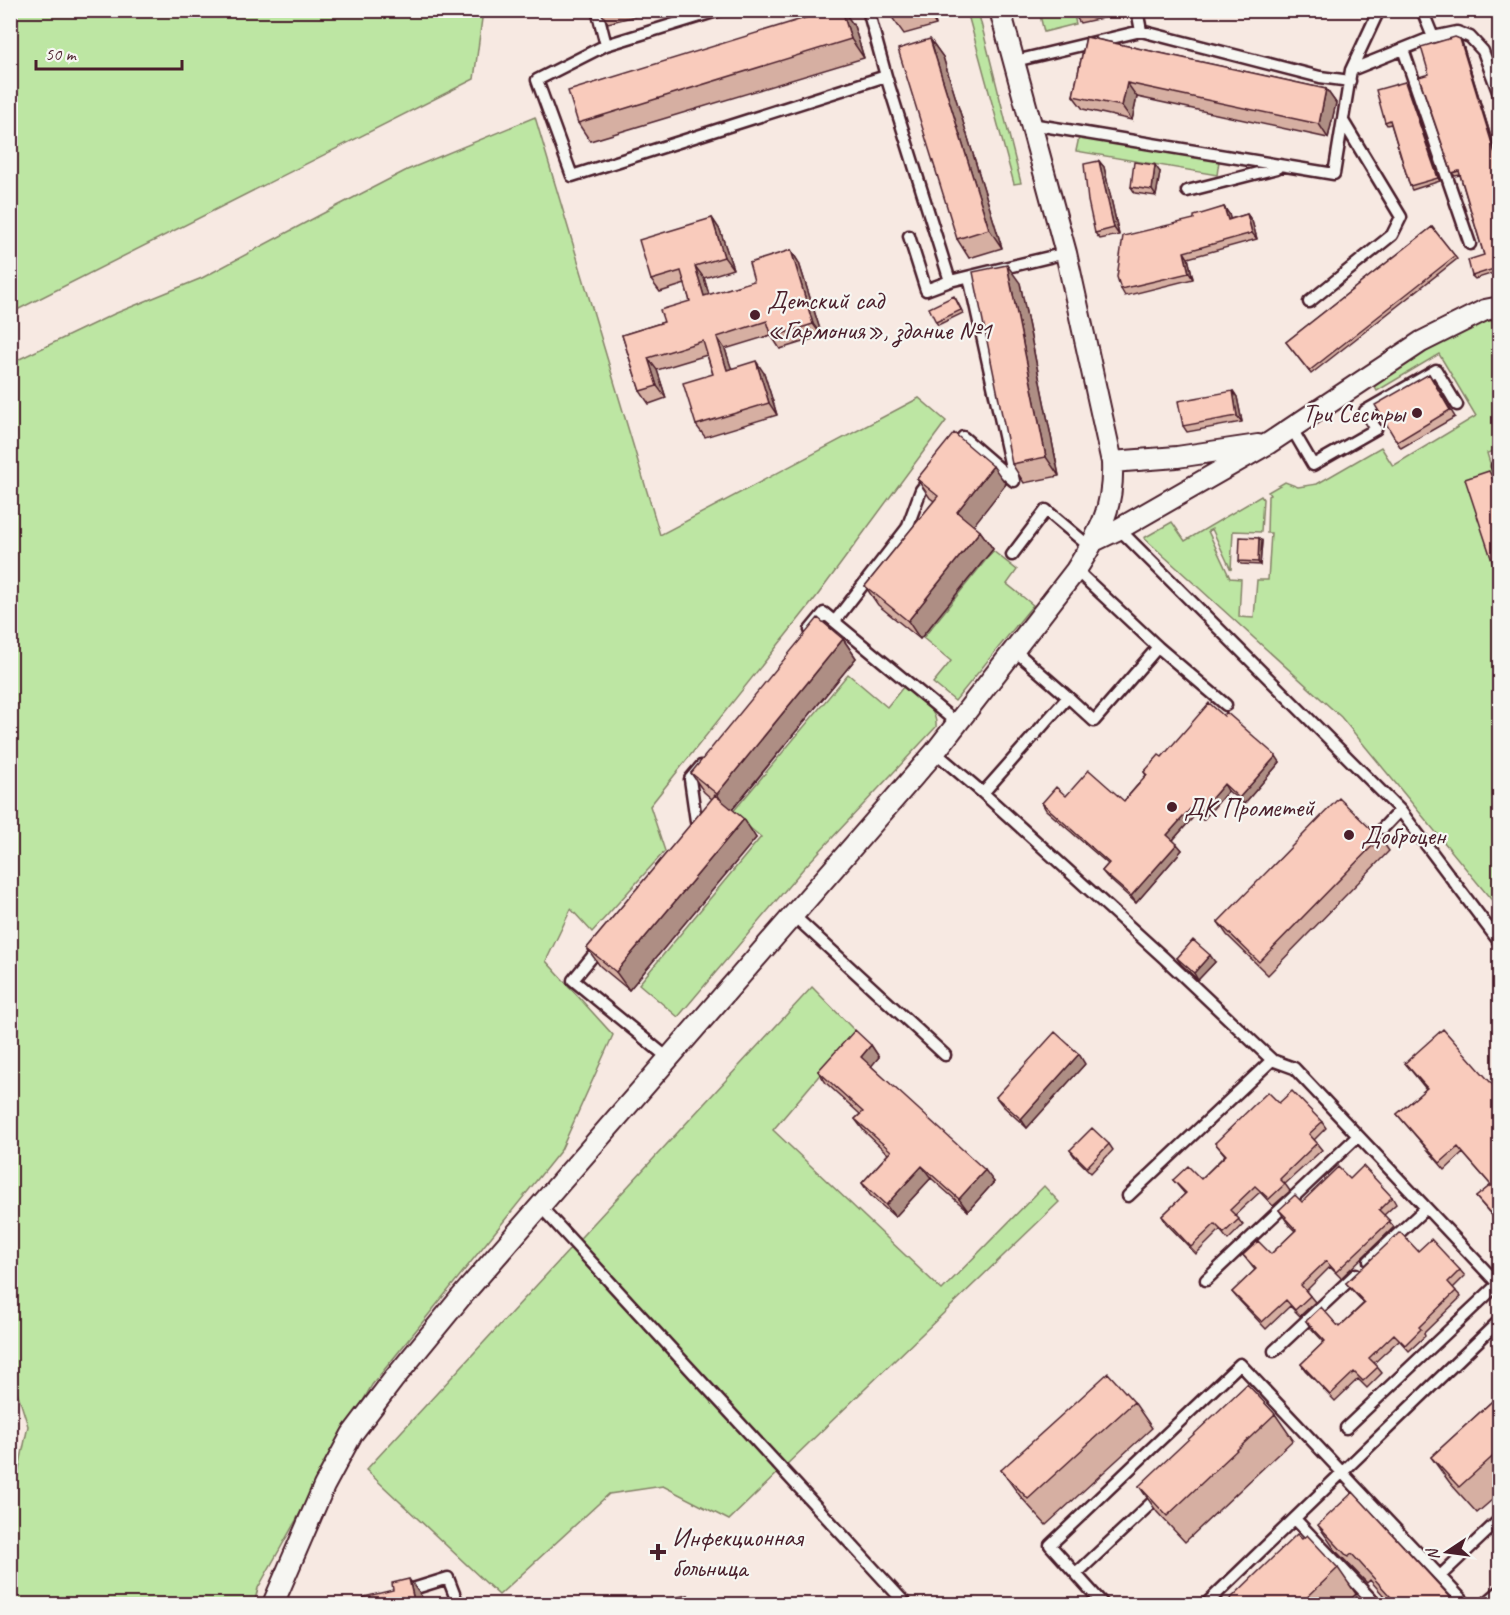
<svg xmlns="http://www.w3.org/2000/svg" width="1510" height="1615" font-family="Caveat,sans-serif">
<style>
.green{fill:#bde6a3;stroke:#848267;stroke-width:1.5}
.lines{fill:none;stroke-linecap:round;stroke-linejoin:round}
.service-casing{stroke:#4a1f2b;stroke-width:15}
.minor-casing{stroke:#4a1f2b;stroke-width:24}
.service{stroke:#f6f6f2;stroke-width:10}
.minor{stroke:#f6f6f2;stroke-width:20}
.wall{fill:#d6afa2;stroke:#4a1f2b;stroke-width:1.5}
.shaded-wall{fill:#ae8e84;stroke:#4a1f2b;stroke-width:1.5}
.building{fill:#f9cbbc;stroke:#4a1f2b;stroke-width:1.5}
.poi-dot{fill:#4a1f2b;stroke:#f6f6f2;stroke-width:2}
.labels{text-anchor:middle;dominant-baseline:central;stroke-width:4.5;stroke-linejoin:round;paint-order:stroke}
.poi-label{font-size:26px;fill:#4a1f2b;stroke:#f6f6f2;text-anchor:start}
</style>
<rect width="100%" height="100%" fill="#f7e9e2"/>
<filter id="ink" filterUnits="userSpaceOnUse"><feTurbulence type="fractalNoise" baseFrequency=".0167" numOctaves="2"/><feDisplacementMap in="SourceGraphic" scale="12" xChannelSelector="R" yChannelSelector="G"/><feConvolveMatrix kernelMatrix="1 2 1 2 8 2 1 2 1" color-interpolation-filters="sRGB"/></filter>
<g filter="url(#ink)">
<path class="green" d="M11 10H483V11L474 79 11 313Z
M967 11H978L1021 183 1014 184Z
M1039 11H1073L1076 24 1044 32Z
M535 117 660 535 919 398 946 421 817 596 650 806 665 851 592 932 571 909 546 961 613 1035 561 1150 372 1385 258 1588 254 1604H11V1506L28 1426 10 1369 11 363 114 314 202 278 320 215 407 170Z
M1079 137 1219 161 1217 175 1076 151Z
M1486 321H1499V450L1487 453 1493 473 1467 482 1499 582V909L1341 717 1144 538 1172 522 1185 541 1261 496 1263 499 1261 532 1233 531 1231 570 1212 529 1208 531 1230 578 1241 579 1239 617 1254 618 1257 580H1268L1271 533H1267L1268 496 1270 495 1268 492 1285 482 1298 487 1317 484 1381 447 1393 466 1476 416 1439 354 1377 391 1373 384C1409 360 1444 334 1486 321Z
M993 551 1017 570 1007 584 1033 605 955 701 933 683 951 661 923 638Z
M848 674 887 707 904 686C917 697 938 708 936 727L803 869 678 1017 639 984 761 837 732 813Z
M812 987 856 1032 773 1130 942 1290 1044 1186 1059 1202 729 1520 663 1486 609 1494 499 1595 366 1470Z"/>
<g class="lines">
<g class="service-casing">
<path id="service" d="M597 10 606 45
M720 10 606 45 537 80 572 176 886 76 950 281 1066 253
M868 10 886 76
M1137 10 1141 31
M1422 10 1433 37
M1403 49 1470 244
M1015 61 1141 31 1320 77 1350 81
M1351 70 1433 37 1457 32 1470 37 1483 51 1500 97
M1031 124 1334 174 1351 70 1379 10
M1187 191 1277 168
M909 236 926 290 950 281
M969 277 1014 481
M1309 302 1392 235 1401 217 1343 121
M1292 429 1313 465 1376 429 1365 411 1436 370 1457 405
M953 450 963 437 1014 481
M1500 465 1497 466 1500 475
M1119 529 1400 810 1383 828
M1012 555 1046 510 1090 547
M835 621 907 528 921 490 932 476
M810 630 824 613 957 723
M1158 647 1226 705
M1014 650 1068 697
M935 752 983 793 1068 697 1094 721 1158 647 1076 570
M983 793 1163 957 1272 1060 1294 1068 1500 1286
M1400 810 1500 943
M695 831 697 828 690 779 701 766
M792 914 945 1055
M601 946 573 980 668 1058
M1128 1196 1272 1060
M540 1206 906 1604
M1369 1261 1426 1208
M1206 1280 1358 1136
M1274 1351 1356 1274
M1346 1428 1498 1284
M1295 1519 1372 1600
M1076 1574 1161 1494
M1440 1576 1500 1519
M403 1592 448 1578 458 1604
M1103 1604 1050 1545 1240 1364 1466 1604
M1206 1604 1500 1320
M1485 1604 1500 1591"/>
</g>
<g class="minor-casing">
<path id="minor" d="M1112 462 1177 457 1258 445
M1094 541 1119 529 1269 443 1421 342 1485 310 1500 307
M273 1604 324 1486 352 1434 393 1380 461 1297 935 752 1076 570C1100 532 1114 509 1112 462L1066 253 1000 10"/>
</g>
<use href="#service" class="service"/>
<use href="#minor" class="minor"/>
</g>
<path class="wall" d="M599 10H639L640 15 608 23Z
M831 10H843L854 26 864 58 590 141 578 123Z
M890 10H932L936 25 904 34 891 16Z
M1071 10H1115L1116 15 1080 23Z
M1086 37 1326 89 1336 103 1328 138 1137 97 1132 120 1083 109 1073 96Z
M930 39 943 57 1002 248 969 258 957 239Z
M1460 39 1462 42 1500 166V271L1475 279 1472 276 1484 255 1460 175 1455 176 1452 173 1429 74Z
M1405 82 1407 85 1440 181 1412 190 1410 186 1391 124 1387 125 1385 122Z
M1099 161 1104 167 1119 235 1100 239 1095 233Z
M1160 172 1156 196 1135 193 1131 187Z
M1224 207 1229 214 1230 219 1247 214 1252 221 1257 239 1188 258 1193 279 1125 296 1121 289 1194 219Z
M712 218 720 230 733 269 704 278 709 295 754 281 791 250 799 263 822 336 780 349 771 335 725 349 731 368 764 373 777 415 705 437 696 425 713 374 707 355 657 370 666 398 649 404 640 391 622 335 664 322 690 301 685 284 660 292 651 280Z
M1432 227 1457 259 1311 374 1286 342Z
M1020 283 1059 476 1024 483 1012 464Z
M956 299 963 313 938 325 936 322Z
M1429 374 1455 417 1401 448 1397 442Z
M1233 391 1237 397 1242 422 1187 432 1183 426Z
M917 479 1006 484 973 525 980 531 993 549 920 639 878 605 865 586 934 501 930 498Z
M1262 541 1260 565 1241 564 1239 561Z
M843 639 856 658 732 810 756 838 629 990 600 966 587 948 712 799 704 792 691 773Z
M1224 716 1280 762 1244 804 1228 791 1203 820 1196 814 1173 840 1182 850 1136 903 1107 877 1102 871 1108 864 1046 810 1042 803 1066 796 1124 801 1146 775 1144 772 1162 757Z
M1380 838 1389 851 1268 975 1227 935 1218 922Z
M1177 958 1215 962 1198 980 1181 964Z
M871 1045 879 1057 871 1066 994 1182 968 1211 931 1178 895 1217 870 1195 862 1183 888 1154 864 1131 855 1119 860 1114 826 1083 818 1071Z
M1405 1063 1500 1093V1225L1476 1197 1491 1185 1463 1153 1445 1170 1397 1114 1426 1089Z
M1085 1064 1027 1128 1003 1106 996 1097Z
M1279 1103 1322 1122 1326 1128 1314 1140 1322 1150 1285 1184 1290 1191 1273 1206 1260 1192 1235 1215 1243 1225 1228 1240 1220 1230 1196 1254 1166 1223 1162 1216 1185 1194 1173 1180 1201 1179 1225 1155 1215 1143Z
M1109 1144 1113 1150 1091 1173 1075 1157 1070 1150Z
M1350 1179 1392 1197 1396 1204 1384 1215 1394 1227 1341 1278 1330 1267 1306 1291 1315 1302 1300 1316 1290 1306 1266 1329 1237 1298 1232 1292 1255 1270 1243 1255 1271 1254 1295 1231 1289 1225 1279 1210 1302 1202Z
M1418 1251 1460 1270 1465 1276 1453 1288 1461 1297 1424 1333 1425 1336 1409 1351 1399 1340 1374 1363 1382 1373 1367 1388 1358 1379 1335 1401 1305 1370 1301 1364 1324 1342 1310 1327 1306 1321 1339 1327 1364 1303 1351 1289 1346 1283Z
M1500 1394V1493L1477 1513 1450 1483 1431 1457Z
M1134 1402 1152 1428 1046 1525 1020 1496 1001 1470Z
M1275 1414 1293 1440 1185 1542 1157 1512 1139 1486Z
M1318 1525 1453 1600 1456 1605H1392L1370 1580 1367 1583 1336 1551Z
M1302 1539 1338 1568 1356 1594 1345 1605H1224Z"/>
<path class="shaded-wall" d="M842 10H843L854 26 864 58 851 39Z
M926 10H932L936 25Z
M930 39 943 57 1002 248 989 229Z
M1460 39 1462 42 1500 166V170Z
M1405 82 1407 85 1440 181 1438 178Z
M1127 83 1137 97 1132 120 1122 106Z
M1326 89 1336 103 1328 138 1319 124Z
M1099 161 1104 167 1119 235 1114 228Z
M1155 165 1160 172 1156 196 1152 190Z
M1224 207 1229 214 1232 226 1228 220Z
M1247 214 1252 221 1257 239 1252 233Z
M712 218 720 230 733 269 724 257Z
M791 250 799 263 822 336 813 324Z
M1184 252 1188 258 1193 279 1189 273Z
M1007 265 1020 283 1059 476 1046 457Z
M695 266 704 278 713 308 704 296Z
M717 337 725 349 736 382 727 370Z
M648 358 657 370 666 398 657 386Z
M756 361 764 373 777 415 769 403Z
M1233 391 1237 397 1242 422 1237 416Z
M993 466 1006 484 970 530 957 512Z
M980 531 993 549 920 639 908 621Z
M1259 538 1262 541 1260 565 1258 562Z
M843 639 856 658 729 813 717 794Z
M1276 756 1280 762 1244 804 1239 798Z
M1224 784 1228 791 1203 820 1198 814Z
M1191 808 1196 814 1172 841 1167 835Z
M744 819 756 838 629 990 616 972Z
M1177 844 1182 850 1136 903 1131 896Z
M1210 955 1215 962 1198 980 1194 973Z
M871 1045 879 1057 869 1069 861 1057Z
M1079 1054 1085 1064 1027 1128 1021 1119Z
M922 1166 931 1178 895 1217 886 1205Z
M985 1170 994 1182 968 1211 959 1199Z
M409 1579 422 1597 424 1605H415Z
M688 1595 695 1605H690Z"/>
<path class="building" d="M831 10H842L851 39 578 123 568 91Z
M890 10H909L891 16Z
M1086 37 1326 89 1319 124 1127 83 1122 106 1073 96Z
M1455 37 1460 39 1500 170V267L1472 276 1468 260 1484 255 1459 171 1452 173 1419 77 1429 74 1421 47Z
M930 39 989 229 957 239 898 49Z
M1405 82 1438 178 1410 186 1390 120 1385 122 1376 90Z
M1099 161 1114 228 1095 233 1088 201 1084 164Z
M1134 162 1155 165 1152 190 1131 187Z
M1224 207 1228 220 1247 214 1252 233 1184 252 1189 273 1121 289 1117 277 1123 236 1194 219V216Z
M712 218 724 257 695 266 704 296 754 281 749 263 791 250 813 324 772 337 767 321 717 337 727 370 756 361 769 403 696 425 683 383 713 374 703 341 648 358 657 386 640 391 622 335 664 322 660 310 690 301 681 271 651 280 639 240Z
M1432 227 1455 256 1309 371 1286 342Z
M1007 265 1046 457 1012 464 973 272Z
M954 296 961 310 936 322 929 308Z
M1429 374 1450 410 1397 442 1375 405Z
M1233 391 1237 416 1183 426 1178 401Z
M954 433 993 466 957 512 980 531 908 621 865 586 938 496 917 479Z
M1489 471 1495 484 1500 482V585L1465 479Z
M1240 537 1259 538 1258 562 1239 561Z
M818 618 843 639 717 794 691 773Z
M1209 703 1224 716 1226 712 1276 756 1239 798 1224 784 1198 814 1191 808 1167 835 1177 844 1131 896 1102 871 1109 863 1042 803 1056 787 1066 796 1089 770 1124 801 1147 775 1144 772 1159 755 1162 757Z
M715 795 744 819 616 972 587 948Z
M1339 798 1380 838 1259 962 1218 922Z
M1193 940 1210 955 1194 973 1177 958Z
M1443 1029 1500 1093V1224L1476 1197 1491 1185 1458 1147 1440 1163 1397 1114 1427 1088 1405 1063Z
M855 1030 871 1045 861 1057 985 1170 959 1199 922 1166 886 1205 862 1183 891 1151 855 1119 863 1112 818 1071Z
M1055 1032 1079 1054 1021 1119 996 1097Z
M1292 1091 1322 1122 1309 1134 1317 1143 1280 1179 1285 1184 1269 1199 1255 1186 1230 1210 1239 1219 1224 1233 1215 1224 1191 1247 1162 1216 1186 1193 1173 1180 1188 1166 1201 1179 1226 1155 1215 1143 1255 1104 1268 1092 1279 1103Z
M1092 1128 1109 1144 1087 1167 1070 1150Z
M1363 1166 1392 1197 1379 1210 1390 1221 1336 1272 1326 1261 1301 1285 1310 1296 1295 1310 1286 1300 1262 1322 1232 1292 1256 1269 1243 1255 1258 1241 1271 1254 1296 1230 1285 1218 1286 1217 1279 1210 1295 1195 1302 1202 1338 1167 1350 1179Z
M1400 1232 1418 1251 1431 1239 1460 1270 1448 1282 1456 1291 1419 1327 1421 1329 1405 1345 1394 1334 1369 1358 1378 1367 1363 1381 1354 1372 1330 1395 1301 1364 1325 1341 1306 1321 1321 1307 1339 1327 1365 1303 1346 1283Z
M1108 1373 1134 1402 1028 1499 1001 1470Z
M1247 1384 1275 1414 1167 1516 1139 1486Z
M1500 1394V1450L1459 1487 1431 1457Z
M1353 1492 1453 1600 1447 1605H1398L1352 1554 1348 1557 1318 1525Z
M1297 1534 1302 1539 1307 1535 1338 1568 1299 1605H1224Z
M409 1579 415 1605H366L364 1597 393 1590 392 1583Z
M688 1595 690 1605H640Z"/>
</g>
<g class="poi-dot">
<circle cx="755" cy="315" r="6"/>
<circle cx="1417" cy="413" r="6"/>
<circle cx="1172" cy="807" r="6"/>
<circle cx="1349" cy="835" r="6"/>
<path d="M655 1543h6v6h6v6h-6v6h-6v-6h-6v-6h6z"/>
</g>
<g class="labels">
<g class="poi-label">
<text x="767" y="300">Детский сад<tspan x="767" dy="30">«Гармония», здание №1</tspan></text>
<text x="1405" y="413" text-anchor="end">Три Сестры</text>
<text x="1184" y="807">ДК Прометей</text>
<text x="1361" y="835">Доброцен</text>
<text x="672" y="1537">Инфекционная<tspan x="672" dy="30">больница</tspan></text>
</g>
</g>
<rect width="1510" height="1615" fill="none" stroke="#f6f6f2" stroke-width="36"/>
<rect x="18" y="18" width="1474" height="1579" fill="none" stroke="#4a1f2b" stroke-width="2" filter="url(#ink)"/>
<g transform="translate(1447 1552) rotate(257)" stroke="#f6f6f2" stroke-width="4.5" paint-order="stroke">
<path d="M0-4.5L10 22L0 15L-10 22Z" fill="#4a1f2b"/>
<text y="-9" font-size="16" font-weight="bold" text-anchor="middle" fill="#4a1f2b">N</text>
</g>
<path d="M36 60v9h146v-9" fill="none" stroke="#4a1f2b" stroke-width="3"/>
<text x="45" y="60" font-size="18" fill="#4a1f2b" stroke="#f6f6f2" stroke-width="4.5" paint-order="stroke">50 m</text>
</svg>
